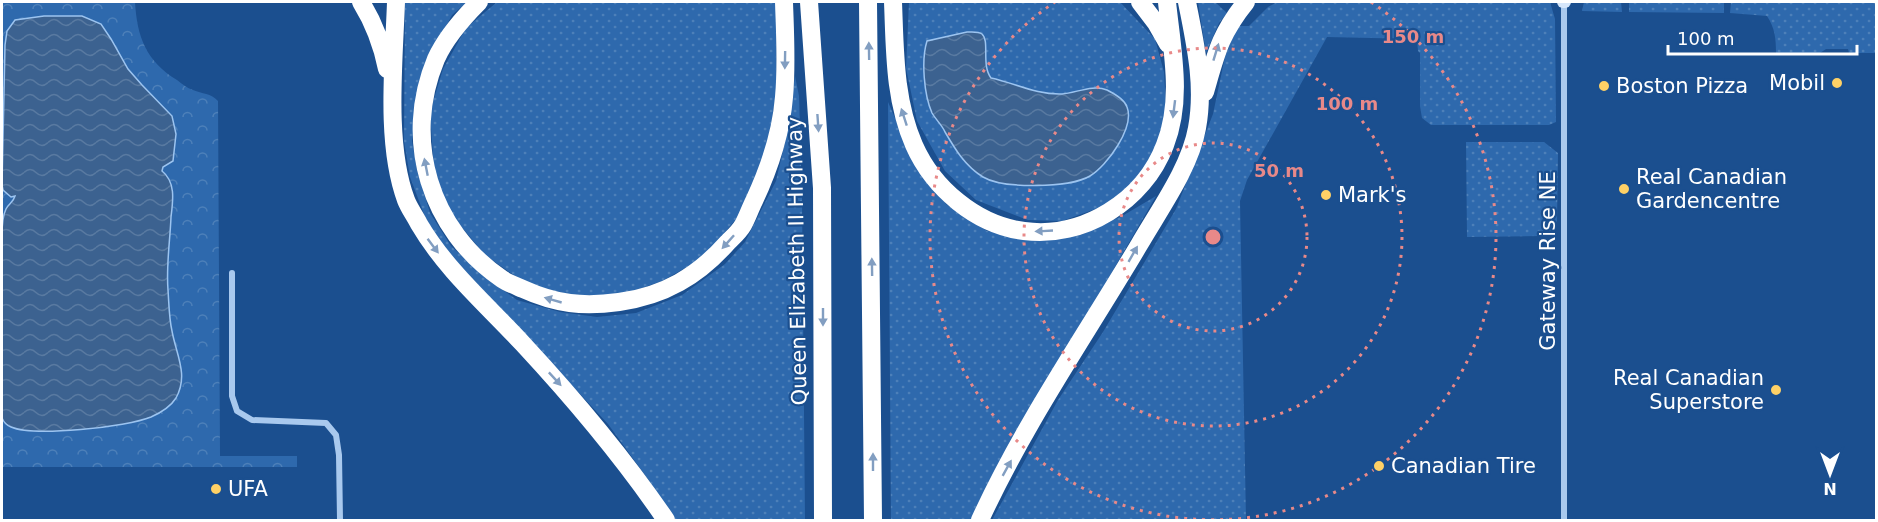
<svg xmlns="http://www.w3.org/2000/svg" width="1878" height="522" font-family="'DejaVu Sans',sans-serif">
<style>
.grass{fill:url(#grass-dots)}
.park{fill:url(#park-crowns)}
.water{fill:url(#water-waves);stroke:#9cc4f0;stroke-width:1.5}
.lines{fill:none;stroke-linecap:round;stroke-linejoin:round}
.street{stroke:#a9c9ee;stroke-width:6}
.secondary{stroke:#d6e6fa;stroke-width:12}
.highway{stroke:#fff;stroke-width:18}
.oneway{fill:#829ec1}
.ring{fill:none;stroke:#e88989;stroke-width:3;stroke-dasharray:3 6}
.poi-dot{fill:#ffd166;stroke:#1b4f8f;stroke-width:2}
.labels{text-anchor:middle;dominant-baseline:central;stroke-width:4.5;stroke-linejoin:round;paint-order:stroke}
.poi-label{font-size:21px;fill:#fff;stroke:#1b4f8f;text-anchor:start}
.street-label{font-size:21px;fill:#fff;stroke:#1b4f8f}
.centre{fill:#e88989;stroke:#1b4f8f;stroke-width:3}
.ring-label{font-size:18px;text-anchor:middle;font-weight:bold;fill:#e88989;stroke:#1b4f8f;stroke-width:4.5;stroke-linejoin:round;paint-order:stroke}
</style>
<defs>
<pattern id="grass-dots" width="8" height="8" patternUnits="userSpaceOnUse" patternTransform="scale(1.5)"><rect width="8" height="8" fill="#2e69ad"/><path d="M2 2h.1M6 6h.1" fill="none" stroke="#4d80b9" stroke-width="1.8" stroke-linecap="round"/></pattern>
<pattern id="park-crowns" width="20" height="18" patternUnits="userSpaceOnUse" patternTransform="scale(1.5)"><rect width="20" height="18" fill="#2e69ad"/><path d="M2 6a3 3 0 1 1 6 0M12 15a3 3 0 1 1 6 0" fill="none" stroke="#4d80b9"/></pattern>
<pattern id="water-waves" width="16" height="10" patternUnits="userSpaceOnUse" patternTransform="scale(1.5)"><rect width="16" height="10" fill="#3c6290"/><path d="M0 5q4-4 8 0t8 0" fill="none" stroke="#597aa1"/></pattern>
</defs>
<rect width="100%" height="100%" fill="#1b4f8f"/>
<path class="grass" d="M405 2H467L452 15 424 68 412 141 417 170 430 213 451 246 486 278 517 300 560 312 597 317 636 313 682 295 725 264 745 242 776 181 785 142 795 76 799 96 802 198 805 520H674L650 482 608 424 441 245 425 217 410 177 404 141Z
M497 2H776V94L766 155 742 212 703 258 662 281 619 296 573 295 528 285 485 255 450 213 434 170 430 112 443 69 466 28Z
M909 2H1120L1155 39 1164 72 1166 107 1160 141 1139 180 1104 206 1062 221 1028 220 976 200 945 171 917 121 906 68Z
M1198 2H1215L1227 13 1219 23 1206 53Z
M1277 2H1550L1555 19 1556 122 1549 125H1431L1422 118 1420 106V53L1418 51 1417 39 1327 37 1247 180 1240 201 1246 520H992L1058 400 1103 332 1176 209 1213 114 1225 57 1237 26H1249L1268 7Z
M1584 2H1621L1622 12 1582 11Z
M1629 2H1724V13L1629 12Z
M1731 2H1876V53H1849L1848 49H1826L1820 53H1776C1776 39 1775 28 1767 16L1730 13Z
M888 102 915 164 946 204 987 231 1028 239 1081 235 1124 215 1156 196 1009 450 976 520H891Z
M1466 142H1544L1558 153 1557 221 1551 232 1539 236 1467 237Z"/>
<path class="park" d="M2 2H135C137 37 146 61 177 80 182 84 187 88 193 90 202 94 211 93 218 101L220 456H297V467H2Z"/>
<path class="water" d="M44 16H82L101 24 111 39 128 69 142 85 172 116 176 134 173 161 163 167 162 171C176 182 173 201 171 217 170 242 166 266 168 290 169 304 169 318 172 331 176 354 189 375 176 398 171 406 160 413 151 417 127 427 34 437 11 427 6 425 4 423 2 418V236C2 227 2 217 6 209 9 203 13 203 15 196L11 197 3 190 2 185 5 45 7 31 15 20Z
M967 32C971 32 978 31 982 34 990 41 981 65 991 78 1015 83 1036 95 1062 94 1076 93 1093 84 1107 90 1113 93 1125 100 1127 107 1135 127 1107 166 1090 176 1070 188 1003 189 983 177 965 166 955 149 945 132 942 125 936 120 932 113 924 95 921 60 927 41Z"/>
<g class="lines">
<path class="street" d="M1564 2V520
M232 273V396L237 411 252 420 326 423 336 435 339 455 340 520"/>
<path class="secondary" d="M1563 2H1565"/>
<path class="highway" d="M361 2C374 23 382 44 387 69
M396 2C394 61 385 144 406 200 409 208 415 216 419 224 446 270 487 305 523 344 575 400 623 457 666 520
M479 2C462 19 446 37 436 59 402 140 430 230 502 279 508 283 516 286 523 289 556 304 583 307 619 302 664 296 698 276 728 242 733 237 739 232 743 225 747 218 750 209 754 201 770 167 781 134 784 97 787 65 785 33 784 2
M809 2 822 188 823 520
M868 2 873 520
M893 2C895 50 894 99 914 145 933 188 976 225 1024 231 1083 239 1144 201 1165 145 1183 99 1172 50 1167 2
M1140 2 1156 23 1168 44
M1205 92C1216 54 1220 34 1246 2
M980 520C1024 424 1085 336 1139 245 1159 210 1190 168 1197 128 1205 85 1195 43 1187 2"/>
</g>
<defs><path id="oneway-solid" d="M-6-.8H1V-3.2L6.5 0L1 3.2V.8H-6Z" transform="scale(1.5)"/></defs>
<g class="oneway">
<use href="#oneway-solid" transform="translate(869 51) rotate(-91)"/>
<use href="#oneway-solid" transform="translate(1216 52) rotate(-73)"/>
<use href="#oneway-solid" transform="translate(785 60) rotate(91)"/>
<use href="#oneway-solid" transform="translate(1174 109) rotate(97)"/>
<use href="#oneway-solid" transform="translate(904 117) rotate(-108)"/>
<use href="#oneway-solid" transform="translate(818 123) rotate(86)"/>
<use href="#oneway-solid" transform="translate(426 167) rotate(-101)"/>
<use href="#oneway-solid" transform="translate(1044 231) rotate(177)"/>
<use href="#oneway-solid" transform="translate(728 242) rotate(132)"/>
<use href="#oneway-solid" transform="translate(433 246) rotate(53)"/>
<use href="#oneway-solid" transform="translate(1133 254) rotate(-60)"/>
<use href="#oneway-solid" transform="translate(872 267) rotate(-91)"/>
<use href="#oneway-solid" transform="translate(553 300) rotate(-164)"/>
<use href="#oneway-solid" transform="translate(823 317) rotate(90)"/>
<use href="#oneway-solid" transform="translate(555 379) rotate(47)"/>
<use href="#oneway-solid" transform="translate(873 462) rotate(-90)"/>
<use href="#oneway-solid" transform="translate(1007 468) rotate(-61)"/>
</g>
<g class="ring">
<circle cx="1213" cy="237" r="94"/>
<circle cx="1213" cy="237" r="189"/>
<path d="M1371 2A283 283 0 1 1 1055 2"/>
</g>
<g class="poi-dot">
<circle cx="1837" cy="83" r="6"/>
<circle cx="1604" cy="86" r="6"/>
<circle cx="1624" cy="189" r="6"/>
<circle cx="1326" cy="195" r="6"/>
<circle cx="1776" cy="390" r="6"/>
<circle cx="1379" cy="466" r="6"/>
<circle cx="216" cy="489" r="6"/>
</g>
<g class="labels">
<g class="poi-label">
<text x="1825" y="83" text-anchor="end">Mobil</text>
<text x="1616" y="86">Boston Pizza</text>
<text x="1636" y="177">Real Canadian<tspan x="1636" dy="24">Gardencentre</tspan></text>
<text x="1338" y="195">Mark's</text>
<text x="1764" y="378" text-anchor="end">Real Canadian<tspan x="1764" dy="24">Superstore</tspan></text>
<text x="1391" y="466">Canadian Tire</text>
<text x="228" y="489">UFA</text>
</g>
<g class="street-label">
<text transform="translate(797 261) rotate(-91)">Queen Elizabeth II Highway</text>
<text transform="translate(1548 261) rotate(-90)">Gateway Rise NE</text>
</g>
</g>
<circle cx="1213" cy="237" r="9" class="centre"/>
<g class="ring-label">
<text x="1413" y="43">150 m</text>
<text x="1347" y="110">100 m</text>
<text x="1279" y="177">50 m</text>
</g>
<rect width="1878" height="522" fill="none" stroke="#ffffff" stroke-width="6"/>
<g transform="translate(1830 474) rotate(180)" stroke="#1b4f8f" stroke-width="4.5" paint-order="stroke">
<path d="M0-4.5L10 22L0 15L-10 22Z" fill="#ffffff"/>
<text y="-9" font-size="16" font-weight="bold" text-anchor="middle" fill="#ffffff">N</text>
</g>
<path d="M1668 45v9h189v-9" fill="none" stroke="#ffffff" stroke-width="3"/>
<text x="1677" y="45" font-size="18" fill="#ffffff" stroke="#1b4f8f" stroke-width="4.5" paint-order="stroke">100 m</text>
</svg>
